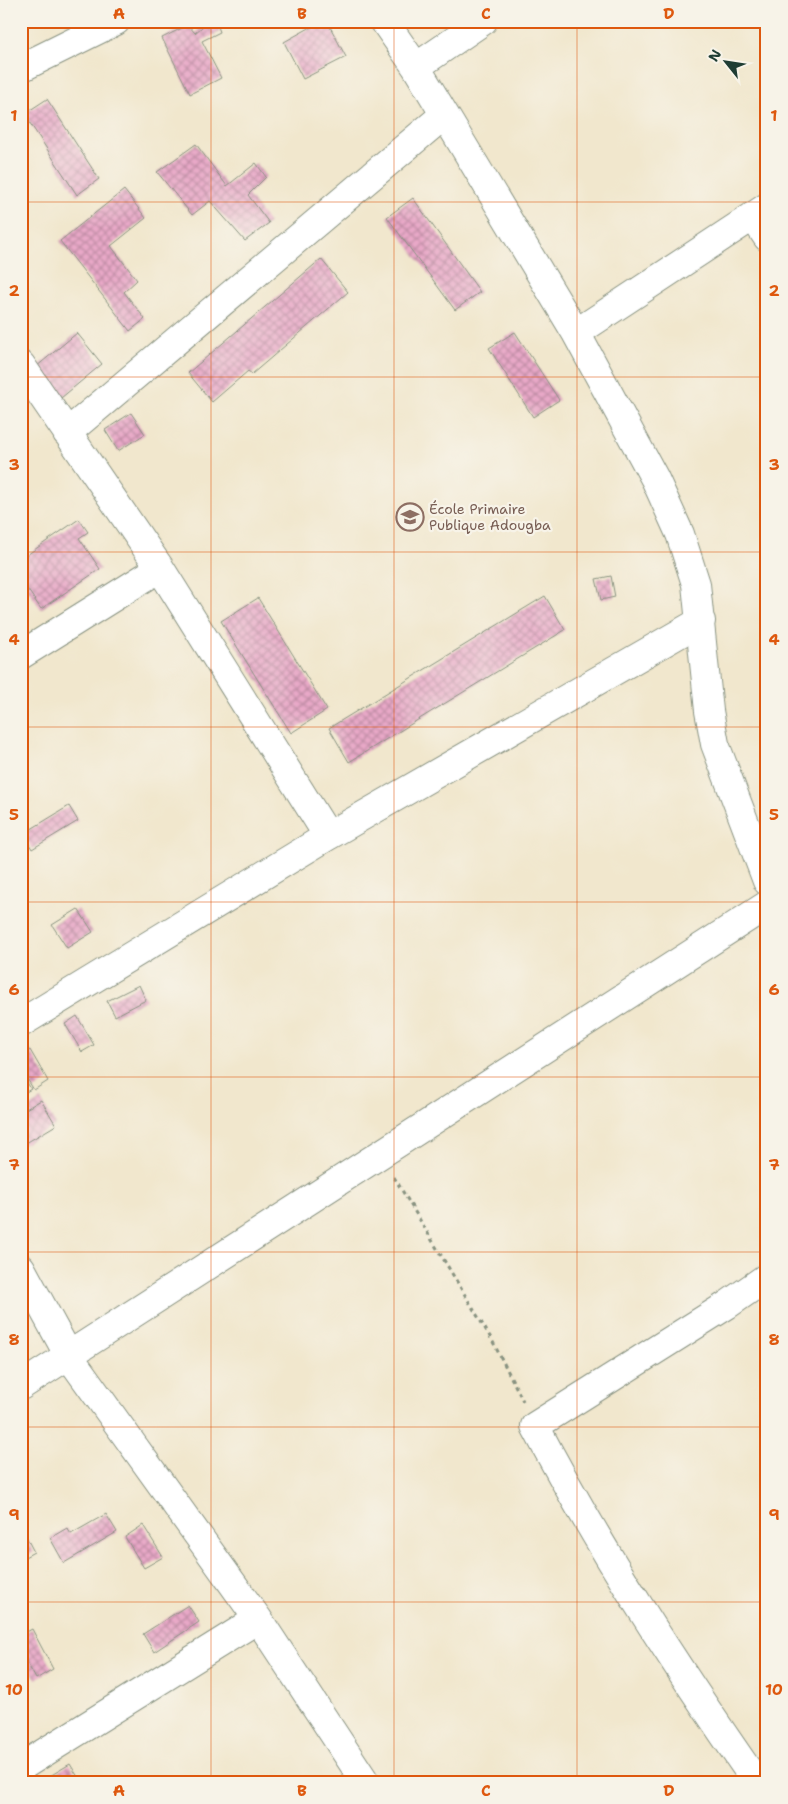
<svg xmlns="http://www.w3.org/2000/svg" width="788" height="1804" font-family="'Shantell Sans',sans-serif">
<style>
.building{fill:url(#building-cross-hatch)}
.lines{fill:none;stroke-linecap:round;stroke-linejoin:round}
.street-casing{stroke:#889280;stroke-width:30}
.path{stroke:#889280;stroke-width:3;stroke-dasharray:4 4;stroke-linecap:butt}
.street{stroke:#fff;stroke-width:28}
.grid{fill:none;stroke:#de580e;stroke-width:1;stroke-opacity:0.55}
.labels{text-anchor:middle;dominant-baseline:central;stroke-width:4.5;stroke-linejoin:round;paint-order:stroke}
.education-label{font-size:14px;fill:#785e54;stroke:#f7f3e8;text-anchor:start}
.neatline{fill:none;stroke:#de580e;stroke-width:2}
.grid-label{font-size:16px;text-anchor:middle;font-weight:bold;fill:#de580e}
</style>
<defs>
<pattern id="building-cross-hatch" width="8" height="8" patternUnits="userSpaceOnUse" patternTransform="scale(1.25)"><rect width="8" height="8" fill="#e8a8c7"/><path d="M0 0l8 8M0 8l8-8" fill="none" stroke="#bb8aa2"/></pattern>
</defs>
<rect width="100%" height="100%" fill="#f7f3e8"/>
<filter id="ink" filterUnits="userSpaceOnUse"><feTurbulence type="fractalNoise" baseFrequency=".02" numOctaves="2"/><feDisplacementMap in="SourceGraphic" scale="10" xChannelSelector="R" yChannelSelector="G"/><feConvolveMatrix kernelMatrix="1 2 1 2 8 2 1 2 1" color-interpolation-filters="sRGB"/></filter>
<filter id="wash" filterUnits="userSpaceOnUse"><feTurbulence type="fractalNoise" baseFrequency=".0096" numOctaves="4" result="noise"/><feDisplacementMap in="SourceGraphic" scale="20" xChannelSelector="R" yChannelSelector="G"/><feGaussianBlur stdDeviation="1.12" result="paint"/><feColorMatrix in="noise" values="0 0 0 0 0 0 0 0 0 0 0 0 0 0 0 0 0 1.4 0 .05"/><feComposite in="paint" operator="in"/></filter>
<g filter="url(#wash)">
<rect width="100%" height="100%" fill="#f1e7cd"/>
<g id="blocks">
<path class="building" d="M209 21H216L220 32 202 41 221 78 190 94 162 38 188 25 195 33Z
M322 21H327L346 57 303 79 284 42Z
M47 99 99 179 77 195 24 114Z
M196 144 227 186 256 163 266 177 248 195 269 223 245 241 210 201 192 215 157 172Z
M124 190 146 218 111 246 137 280 124 292 145 319 130 331 60 241Z
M413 198 480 292 455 310 387 217Z
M321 259 348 292 252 374 248 371 212 402 188 373Z
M515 332 559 400 533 417 489 348Z
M77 333 102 364 61 398 36 367Z
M131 413 145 434 118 451 105 430Z
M79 519 88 532 79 538 100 569 41 609 21 580V559Z
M611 576 615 597 601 600 596 579Z
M545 596 565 630 349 762 329 728Z
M258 598 327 710 291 733 221 621Z
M69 806 78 821 32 849 23 834Z
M78 909 93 932 67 948 52 925Z
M139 985 146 1000 115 1016 107 1001Z
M77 1016 94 1045 82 1052 65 1024Z
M30 1050 48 1081 34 1090 21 1069V1055Z
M21 1073 31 1089 21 1095Z
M41 1100 56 1125 21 1146V1112Z
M106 1514 117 1532 64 1563 50 1538 67 1528 71 1534Z
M143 1525 163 1557 144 1568 125 1537Z
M21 1527 34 1552 21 1559Z
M188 1605 199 1622 154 1652 143 1634Z
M32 1629 53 1669 36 1679 21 1652V1635Z
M70 1764 78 1777 68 1783H38Z"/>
</g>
</g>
<g filter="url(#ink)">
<use href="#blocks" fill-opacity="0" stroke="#889280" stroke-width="1"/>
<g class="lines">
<g class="street-casing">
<path id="street" d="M384 21 416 67 576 333 655 479 680 534 696 584 709 711 715 744 767 881
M416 67 483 21
M21 68 116 21
M753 216 767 237
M576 333 767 207
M21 365 160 568 328 836
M67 433 444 115
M21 655 160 568
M21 1023 328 836 701 621
M21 1268 69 1356 258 1619 366 1783
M21 1386 767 905
M21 1767 258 1619
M757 1783C677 1668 600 1550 535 1426L727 1305 767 1277"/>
</g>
<path class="path" d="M394 1177 492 1340 523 1401"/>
<use href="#street" class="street"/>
</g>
</g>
<path class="grid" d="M211 21V1783M394 21V1783M577 21V1783M21 202H767M21 377H767M21 552H767M21 727H767M21 902H767M21 1077H767M21 1252H767M21 1427H767M21 1602H767"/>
<defs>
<g id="school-ring" transform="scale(1.4375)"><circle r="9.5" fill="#f7f3e8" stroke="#8d6e63" stroke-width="1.5"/><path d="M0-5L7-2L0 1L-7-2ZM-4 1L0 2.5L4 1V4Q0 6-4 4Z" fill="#8d6e63"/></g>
</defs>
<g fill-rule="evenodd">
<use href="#school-ring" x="410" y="517"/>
</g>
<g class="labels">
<g class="education-label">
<text x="429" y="509">École Primaire<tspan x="429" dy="16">Publique Adougba</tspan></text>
</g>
</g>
<rect width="788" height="1804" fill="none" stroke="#f7f3e8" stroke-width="55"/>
<g transform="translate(726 62) rotate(300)" stroke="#f7f3e8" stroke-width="4" paint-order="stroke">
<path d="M0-4L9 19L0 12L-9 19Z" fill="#1f3d34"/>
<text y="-8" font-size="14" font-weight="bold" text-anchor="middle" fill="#1f3d34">N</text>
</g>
<rect x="28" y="28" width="732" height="1748" class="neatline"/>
<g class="grid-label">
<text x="119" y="19">A</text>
<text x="302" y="19">B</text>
<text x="486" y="19">C</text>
<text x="669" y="19">D</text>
<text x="14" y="121">1</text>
<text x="774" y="121">1</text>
<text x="14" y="296">2</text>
<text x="774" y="296">2</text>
<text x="14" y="470">3</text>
<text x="774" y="470">3</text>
<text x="14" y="645">4</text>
<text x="774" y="645">4</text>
<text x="14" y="820">5</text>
<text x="774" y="820">5</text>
<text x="14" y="995">6</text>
<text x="774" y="995">6</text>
<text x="14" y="1170">7</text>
<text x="774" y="1170">7</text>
<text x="14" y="1345">8</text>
<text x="774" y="1345">8</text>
<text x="14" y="1520">9</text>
<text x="774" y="1520">9</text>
<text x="14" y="1695">10</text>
<text x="774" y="1695">10</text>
<text x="119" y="1796">A</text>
<text x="302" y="1796">B</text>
<text x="486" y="1796">C</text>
<text x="669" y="1796">D</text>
</g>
</svg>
